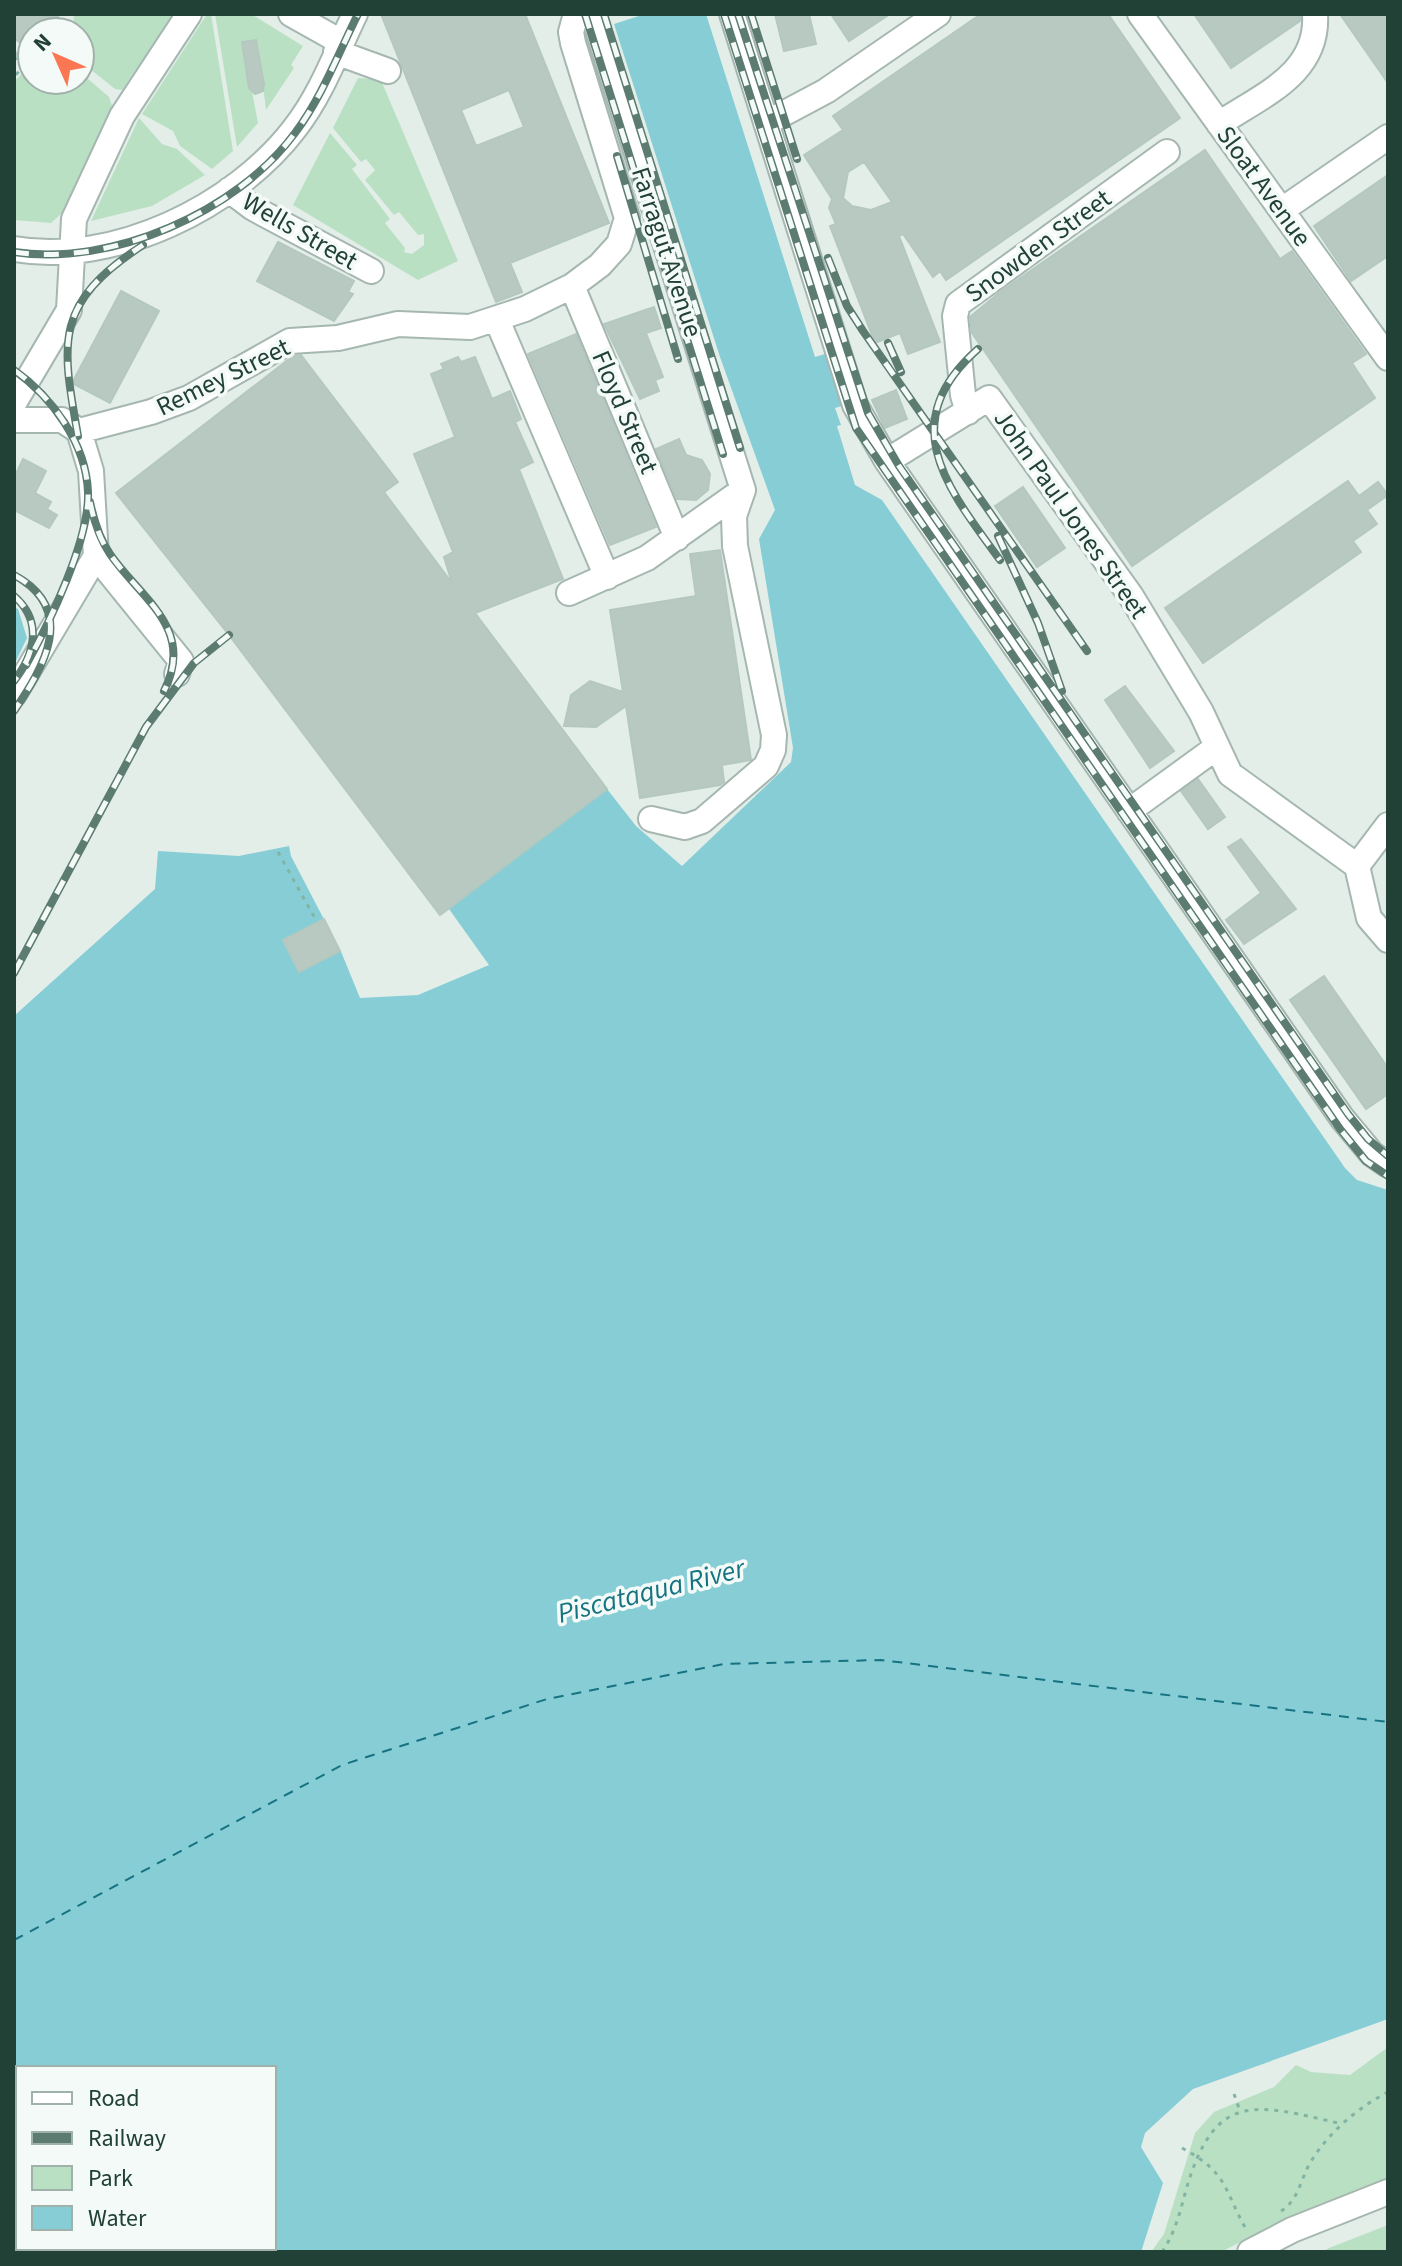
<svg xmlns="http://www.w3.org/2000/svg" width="1402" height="2266" font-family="'Source Sans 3',sans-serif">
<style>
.green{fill:#bae0c3}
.water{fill:#87cdd6;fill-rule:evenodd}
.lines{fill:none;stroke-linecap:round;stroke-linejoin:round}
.ferry{stroke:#167381;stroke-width:2;stroke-dasharray:10 8;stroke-linecap:butt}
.building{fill:#b8c9c1;stroke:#b5c8bf;stroke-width:2;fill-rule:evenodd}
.minor-casing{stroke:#a5b7b0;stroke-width:28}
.path{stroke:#81b4a2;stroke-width:3;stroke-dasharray:4 6;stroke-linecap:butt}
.minor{stroke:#fff;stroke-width:24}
.rail-casing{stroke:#5c7c72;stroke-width:8}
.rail{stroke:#f4faf7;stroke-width:5;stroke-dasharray:15;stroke-linecap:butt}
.labels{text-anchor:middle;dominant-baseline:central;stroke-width:7;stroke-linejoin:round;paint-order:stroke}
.street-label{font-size:26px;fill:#214137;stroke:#f4faf7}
.water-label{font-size:28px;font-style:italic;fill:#167381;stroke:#f4faf7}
</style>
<rect width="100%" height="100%" fill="#e3eee9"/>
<path class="green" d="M173 14 122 90 115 89 80 61V32H73L74 14Z
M207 14H211L233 151 212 169 180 146 173 131 142 114Z
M215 14H251L303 46 291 65 294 68 266 110 258 46 255 41 243 44 258 123 237 147Z
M32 69V80H80V72L109 97 112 106 63 212 51 223 14 220V82L25 70Z
M358 78 380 79 383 85 458 261 418 280 293 205 330 133 357 165 352 169 390 219 385 223 405 248 404 252 412 254 424 245V234L418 235 399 212 394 215 365 180 375 170 366 159 361 162 333 128Z
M139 118 162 144 177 149 205 175 152 206 91 221Z
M1388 2047V2184L1280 2222 1221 2252H1151L1164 2234 1195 2133 1214 2112 1274 2087 1296 2065 1311 2072 1350 2075Z
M1388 2225V2252H1322L1329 2248Z"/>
<path class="water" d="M645 14H706L815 357 825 354 842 406 835 408 841 425 837 426 855 485 882 500 1345 1168 1357 1180 1388 1190V2019L1193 2089 1145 2133 1141 2147 1163 2183 1141 2252H14V1016L155 889 158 851 239 856 289 846 291 856 342 954 360 998 418 995 489 965 449 909 607 789 636 826 682 866 791 762 793 748 759 539 775 510 720 357 614 24ZM18 2068H274V2248H18Z
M14 607 18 609 27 638 14 665Z"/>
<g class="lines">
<path class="ferry" d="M14 1940 342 1765 547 1699 724 1664 881 1660 1388 1722"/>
</g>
<path class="building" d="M14 14H58L60 32H32V70L15 55 24 46 14 38Z
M381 14H525L609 223 510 263 522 292 496 302ZM509 90 524 127 476 146 461 110Z
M775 14H809L816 44 784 51Z
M831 14H890L849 41Z
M981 14H1108L1180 118 946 280 940 271 933 277 903 234 899 236 940 342 908 354 900 333 875 343 830 226 836 224 829 208 832 199 804 155 843 130 833 116ZM864 162 892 202 871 210 852 206 843 198 848 172Z
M1194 14H1300V21L1231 68Z
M1340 14H1388V83Z
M256 40 264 84 263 91 255 94 249 88 242 42Z
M1205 150 1280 259 1292 251 1366 354 1352 363 1375 398 1132 566 972 333 970 317 1000 292Z
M1388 175V256L1351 281 1314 226Z
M278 242 354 281 348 292 353 294 334 321 257 281Z
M121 291 159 311 110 403 72 383Z
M654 307 661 328 646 333 663 377 655 380 659 391 640 399 604 324Z
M576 334 656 527 610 545 528 354Z
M301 355 398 482 384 492 452 583 444 557 453 552 414 454 455 437 431 374 444 369 441 364 458 357 461 362 475 357 492 399 510 391 521 419 515 422 533 462 519 469 563 579 475 613 607 789 440 915 229 635 116 493 293 356Z
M896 390 907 419 885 428 872 400Z
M679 439 686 455 702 460 710 474 708 490 696 500 677 499 656 449Z
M23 459 46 471 35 493 51 502 47 509 57 515 49 528 14 510V478Z
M1348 481 1359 496 1378 482 1388 495 1367 510 1377 524 1353 541 1361 552 1203 663 1165 608Z
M1023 487 1065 548 1037 567 995 506Z
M720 550 751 760 722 765 724 782 720 785 640 798 626 706 596 727 564 726 571 695 590 681 623 692 610 610 696 596 690 554Z
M1125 686 1174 751 1150 768 1105 700Z
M1198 779 1225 817 1208 829 1181 791Z
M1241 839 1296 909 1244 944 1226 920 1261 893 1228 847Z
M324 919 340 951 299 972 283 940Z
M1324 976 1388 1068V1094L1366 1109 1290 1000Z"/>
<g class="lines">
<g class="minor-casing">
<path id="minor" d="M291 14 341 42
M593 14 743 490
M732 14 855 405 887 461 989 398 1131 596 1201 712 1230 774 1357 866 1369 918 1388 940
M1140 14 1388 358
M336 52 388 71
M766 123 826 91 938 14
M1219 124C1262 95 1319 74 1315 14
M229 190 253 208 371 271
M1282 210 1388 137
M14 249C114 266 235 207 295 128 321 95 337 51 355 14
M572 286 677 538
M497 320 607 577
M14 403 69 310 74 219 122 116 189 14
M968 412 963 395 955 316 958 304 1167 152
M14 420H62L79 431 91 471 96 556 181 661 177 674
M79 431 151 412 189 398 290 341 338 338 398 324 470 327 525 309 572 286 600 265 619 244 627 218 573 43 571 32 576 14
M887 461 1342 1118 1372 1154 1388 1165
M569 593 647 558 743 490
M14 694 96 556
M1129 811 1217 747
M651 819 685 827 702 821 766 766 773 750 774 735 735 546 734 516 743 490
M1357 866 1388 825
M1250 2252 1292 2230 1388 2192"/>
</g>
<path class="path" d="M14 57 23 67 14 77
M80 66 85 71
M278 852 317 922
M1234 2094 1240 2111
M1182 2148C1229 2173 1224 2191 1246 2229
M1281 2211C1299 2200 1300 2180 1310 2163 1328 2133 1357 2108 1388 2092
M1162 2252C1175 2233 1180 2212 1186 2190 1215 2089 1256 2104 1342 2124"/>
<use href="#minor" class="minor"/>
<g class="rail-casing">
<path id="rail" d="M585 14 723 454
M604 14 740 448
M724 14 856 428 1340 1129 1366 1161 1388 1176
M738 14 868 413 899 466 1348 1114 1368 1139 1388 1156
M751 14 797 159
M617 156 678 359
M14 252C111 267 237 212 295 133 322 97 338 54 358 14
M828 258 847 306 863 331 1087 651
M888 343 901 372
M978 349C893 424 949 490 1000 560
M14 370C52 397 86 443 88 492 90 539 49 624 26 665
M78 436C61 341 54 303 143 245
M90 502C94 521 99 538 110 554 140 598 196 628 164 691
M998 536 1038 623 1062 691
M14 575C79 610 43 668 14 711
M14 596C43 621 35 654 14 681
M14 973 146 727 194 663 229 635"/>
</g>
<use href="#rail" class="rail"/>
</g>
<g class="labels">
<g class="street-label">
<text transform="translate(1264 186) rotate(54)">Sloat Avenue</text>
<text transform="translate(300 231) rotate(30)">Wells Street</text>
<text transform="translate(1038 246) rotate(-36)">Snowden Street</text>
<text transform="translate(667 252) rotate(72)">Farragut Avenue</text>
<text transform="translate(223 377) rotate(-26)">Remey Street</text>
<text transform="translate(625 412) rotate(67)">Floyd Street</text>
<text transform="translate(1071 514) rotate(55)">John Paul Jones Street</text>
</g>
<g class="water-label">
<text transform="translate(651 1591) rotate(-14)">Piscataqua River</text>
</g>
</g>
<rect width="1402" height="2266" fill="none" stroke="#214137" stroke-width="32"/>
<rect x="16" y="2066" width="260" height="184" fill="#f4faf7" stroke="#a0b0aa" stroke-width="2"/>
<rect x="32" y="2092" width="40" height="12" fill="#ffffff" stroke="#a0b0aa" stroke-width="2"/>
<text x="88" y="2106" font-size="24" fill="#214137">Road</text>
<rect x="32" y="2132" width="40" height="12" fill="#5c7c72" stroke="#a0b0aa" stroke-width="2"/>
<text x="88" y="2146" font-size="24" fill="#214137">Railway</text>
<rect x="32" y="2166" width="40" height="24" fill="#bae0c3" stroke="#a0b0aa" stroke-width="2"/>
<text x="88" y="2186" font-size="24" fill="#214137">Park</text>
<rect x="32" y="2206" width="40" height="24" fill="#87cdd6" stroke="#a0b0aa" stroke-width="2"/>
<text x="88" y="2226" font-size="24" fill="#214137">Water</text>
<g transform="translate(56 56) rotate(315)"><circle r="38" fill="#f4faf7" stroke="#a0b0aa" stroke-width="2"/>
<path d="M0-6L14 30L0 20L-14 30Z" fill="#fb7754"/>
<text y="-12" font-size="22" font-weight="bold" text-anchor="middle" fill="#214137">N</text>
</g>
</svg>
